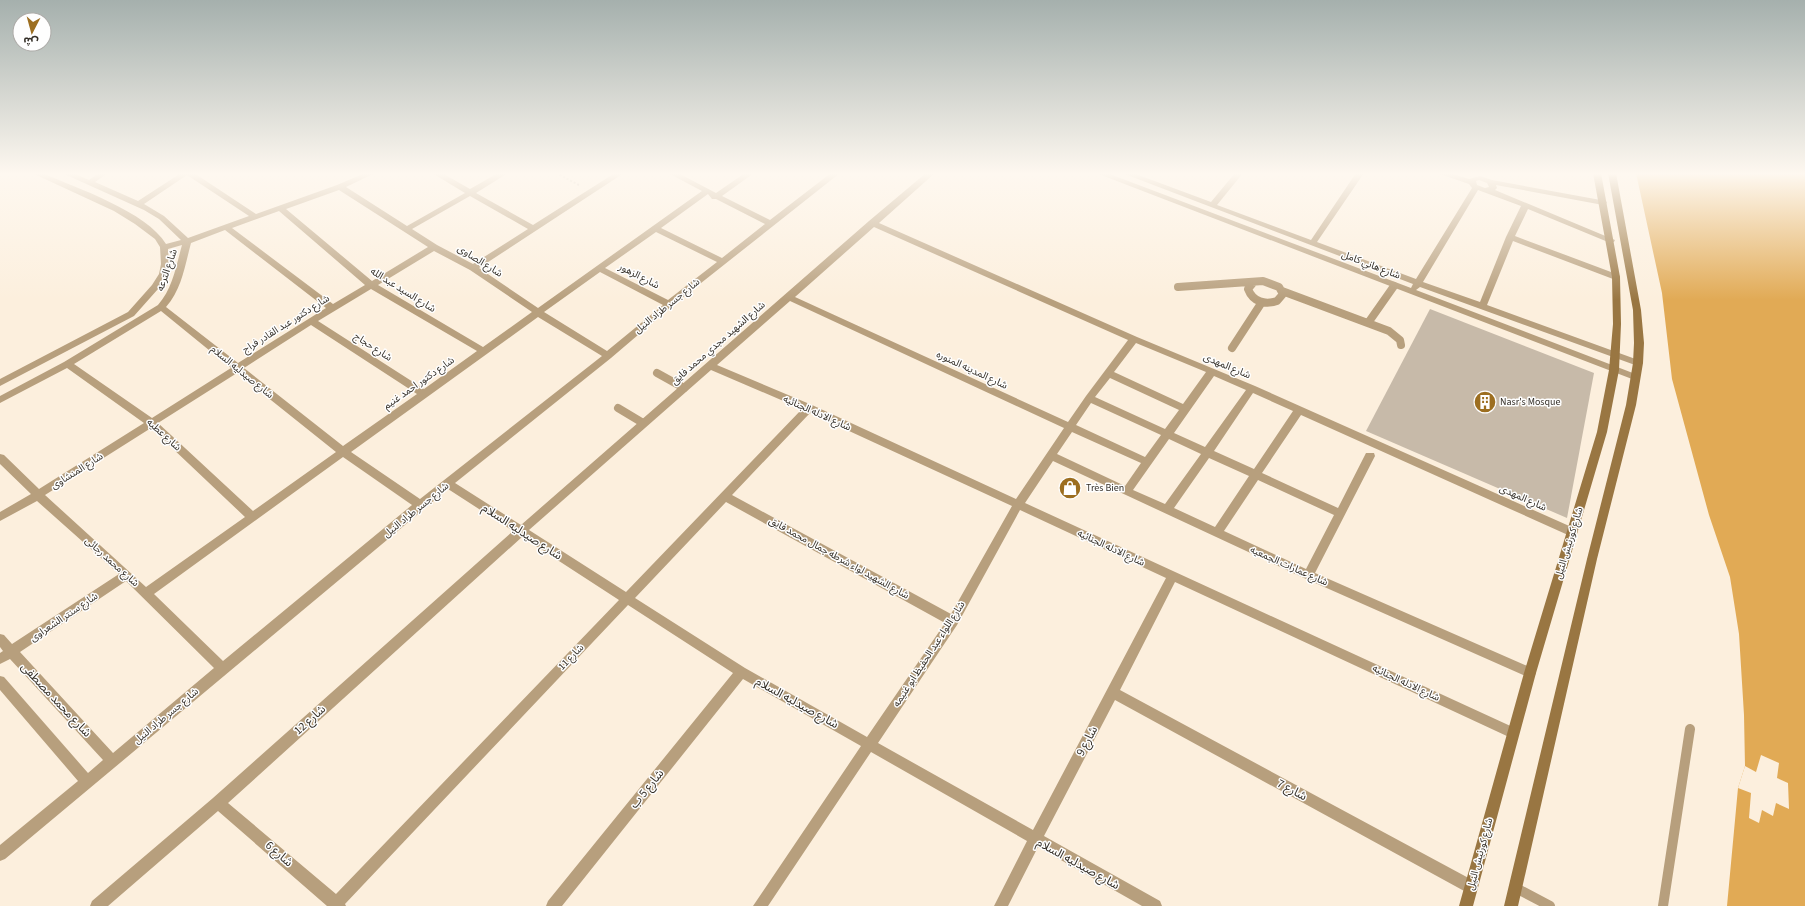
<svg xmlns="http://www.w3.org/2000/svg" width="1805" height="906" font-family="'Source Sans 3','Noto Sans Arabic',sans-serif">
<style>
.water{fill:#e1aa55}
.pier{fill:#fcefdd}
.building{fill:#c7baa9}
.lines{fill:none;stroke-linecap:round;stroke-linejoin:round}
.path{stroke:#b5ab9d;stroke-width:2;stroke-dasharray:2 2;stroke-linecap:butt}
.lane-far1{stroke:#b79f7d;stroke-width:8}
.lane{stroke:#b79f7d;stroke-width:10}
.street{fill:#b79f7d;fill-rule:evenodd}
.secondary{fill:#997642;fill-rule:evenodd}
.labels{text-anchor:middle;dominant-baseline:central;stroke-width:3;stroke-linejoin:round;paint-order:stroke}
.street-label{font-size:10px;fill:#332e27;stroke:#fefefe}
.poi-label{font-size:10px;fill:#332e27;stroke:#fefefe;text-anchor:start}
.near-street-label{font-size:12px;fill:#332e27;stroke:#fefefe}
</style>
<rect width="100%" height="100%" fill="#fcefdd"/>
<path class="water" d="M1636 173H1805V906H1727L1738 788 1745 766 1744 715 1739 634 1730 577 1709 515 1672 379 1662 293Z"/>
<path class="pier" d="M1761 755 1779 763 1777 778 1788 783 1789 809 1776 803 1773 816 1762 810 1759 823 1749 818 1751 793 1738 788 1745 766 1756 772Z"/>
<path class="building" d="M1430 309 1594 373 1567 518 1366 431Z"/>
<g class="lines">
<path class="path" d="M556 173 579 185"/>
<path class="lane-far1" d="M1178 287 1263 281 1279 287 1283 294 1277 301C1265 305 1253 302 1248 289L1253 283
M1282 291 1389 331 1400 340 1401 345
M1368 323 1394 286
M1232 348 1262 302
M657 373 684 388
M618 408 643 423"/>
<path class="lane" d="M1516 888 1550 906
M1663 906 1690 729"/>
<path class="street" d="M32 173H42C77 188 147 212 166 244L181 240 159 219 144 210 62 173H73L89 180 99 173H108L95 182 138 201 181 173H194L256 214 337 185 365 173H375L346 187 407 226 465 193 432 173H442L470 189 498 173H508L476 193 533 225 615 173H624L479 268 538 308 702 191 668 173H678L716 193 745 173H754L722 196 770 220 831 173H840L672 306 611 358 455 483 521 525 869 221 926 173H935L879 223 1137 337 1255 386 1576 529 1577 532 1576 535 1572 536 1568 535 1301 415 1262 473 1338 508 1366 453H1374L1375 456 1315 573 1534 669 1536 673 1534 677 1530 678 1304 578 1053 461 1025 503 1517 729 1519 733 1517 737 1513 739 1509 737 1175 582 1120 690 1476 882 1478 887 1476 892 1471 894 1466 892 1115 700 1044 836 1160 901 1162 906H1142L1038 847 1008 906H994L1027 841 871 752 768 906H753L861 746 743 679 562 906H546L548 901 733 673 628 605 345 904 346 906H327L218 811 108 906H90L92 901 213 798 513 531 448 489 5 859 0 861V845L78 781 0 690V676L4 677 88 773 103 760 10 659 0 664V653L3 651 0 647V634L4 635 12 644 119 574 37 501 0 521V512L31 494 0 464V454L4 455 39 489 144 423 67 368 0 403V396L64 362 158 305C173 288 176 266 182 245L168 249 169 264 167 274 158 289 134 316 0 386V379L128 312 152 285 159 274 161 264 160 247 155 239 135 224 114 211ZM187 175 249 216 188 238 164 216 144 204ZM339 190 428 247 372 281 286 209ZM708 194 712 199H716L765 224 722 258 661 228ZM470 196 528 229 473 264 437 245 412 229ZM279 211 365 285 333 304 232 228ZM874 227 1128 340 1086 396 1068 422 795 297ZM225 230 326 308 238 363 166 307C182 289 185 265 191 243ZM656 232 717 262 668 300 605 268ZM434 251 470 270 532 312 483 347 378 285ZM600 272 663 305 607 351 544 312ZM371 289 477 351 424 389 318 321ZM790 301 1064 428 1016 499 812 405 717 365ZM161 311 231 368 152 418 74 364ZM538 317 602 356 420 499 351 452ZM311 325 417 394 343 446 244 368ZM1136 343 1206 372 1183 404 1114 372ZM711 370 802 409 626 592 529 530ZM237 373 336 452 253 511 158 423ZM1214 376 1246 390 1205 447 1174 433ZM1110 378 1179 410 1165 429 1095 397ZM1253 393 1293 411 1254 469 1214 451ZM1091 403 1161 435 1145 457 1076 425ZM810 413 1012 506 951 614 732 495ZM151 428 245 517 146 587 45 495ZM1072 432 1141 463 1125 486 1057 454ZM1169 439 1201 454 1165 504 1133 490ZM343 457 412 505 223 661 154 594ZM1209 458 1249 476 1215 527 1174 508ZM1258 480 1334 515 1306 569 1224 531ZM726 502 945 623 867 737 745 668 635 598ZM1020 510 1166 578 1033 830 878 743 957 625ZM522 537 619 600 336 894 228 803ZM126 581 214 668 113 753 20 652Z
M1096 173H1107L1411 288 1413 284 1122 173H1133L1211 202 1235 173H1243L1217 205 1311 240 1356 173H1364L1317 242 1416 279 1472 188 1469 184 1437 173H1449L1469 179 1480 176 1492 180 1606 201 1607 203 1603 205 1496 185 1497 188 1495 190 1615 240 1614 242H1608L1528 209 1515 236 1619 275 1620 277 1619 279H1613L1513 241 1487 305 1641 361 1643 363 1641 365H1635L1420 287 1416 290 1638 375 1640 377 1638 379H1632ZM1479 180 1487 183 1489 187 1485 188 1477 185 1476 181ZM1478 190 1521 206 1506 237 1480 302 1423 282Z"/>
<path class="secondary" d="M1593 173H1601L1620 277 1621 324 1619 370 1607 432 1536 673 1473 906H1459L1524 673 1597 432 1609 370 1613 324 1612 277Z
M1608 173H1616L1641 310 1644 343 1643 363 1636 405 1597 559 1518 906H1504L1587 559 1626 405 1633 363 1634 343 1633 310Z"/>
</g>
<linearGradient id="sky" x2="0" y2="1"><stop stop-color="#a5b0ad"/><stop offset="0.58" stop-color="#fef8f0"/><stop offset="1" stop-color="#fef8f0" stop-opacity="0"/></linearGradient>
<rect width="1805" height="300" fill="url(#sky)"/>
<defs>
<g id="building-disc" transform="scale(1.15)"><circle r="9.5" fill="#9c6e20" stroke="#fefefe"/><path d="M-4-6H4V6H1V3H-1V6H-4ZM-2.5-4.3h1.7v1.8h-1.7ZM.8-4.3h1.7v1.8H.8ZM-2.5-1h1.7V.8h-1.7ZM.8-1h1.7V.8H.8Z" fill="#fff"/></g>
<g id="shop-disc" transform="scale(1.15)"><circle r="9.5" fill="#9c6e20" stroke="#fefefe"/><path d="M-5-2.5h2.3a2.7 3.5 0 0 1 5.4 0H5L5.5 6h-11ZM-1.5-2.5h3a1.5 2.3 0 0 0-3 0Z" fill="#fff"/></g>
</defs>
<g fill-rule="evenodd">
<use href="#building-disc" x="1485" y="402"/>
<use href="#shop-disc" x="1070" y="488"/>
</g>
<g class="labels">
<g class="street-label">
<text transform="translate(480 261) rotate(32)">شارع الصاوى</text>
<text transform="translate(1371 265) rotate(21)">شارع هاني كامل</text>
<text transform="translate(167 270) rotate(-71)">شارع الترعه</text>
<text transform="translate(639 276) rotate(27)">شارع الزهور</text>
<text transform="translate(403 290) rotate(32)">شارع السيد عبد الله</text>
<text transform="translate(667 306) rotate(-39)">شارع جسر طراد النيل</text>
<text transform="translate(286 324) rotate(-32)">شارع دكتور عبد القادر فراج</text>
<text transform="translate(718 343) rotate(-41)">شارع الشهيد مجدي محمد فايق</text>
<text transform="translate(373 347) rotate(33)">شارع حجاج</text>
<text transform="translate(1227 366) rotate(23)">شارع المهدى</text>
<text transform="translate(972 370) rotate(25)">شارع المدينه المنوره</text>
<text transform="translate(242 372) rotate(39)">شارع صيدليه السلام</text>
<text transform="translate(419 383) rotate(-35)">شارع دكتور احمد غنيم</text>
<text transform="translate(817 413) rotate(24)">شارع الادله الجنائيه</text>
<text transform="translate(164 435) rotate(42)">شارع عطيه</text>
<text transform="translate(77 471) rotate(-32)">شارع المنشاوى</text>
<text transform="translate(1523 498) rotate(24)">شارع المهدى</text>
<text transform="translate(416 510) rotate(-39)">شارع جسر طراد النيل</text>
<text transform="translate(1569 543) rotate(-73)">شارع كورنيش النيل</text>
<text transform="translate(1111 548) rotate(25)">شارع الادله الجنائيه</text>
<text transform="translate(839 558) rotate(29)">شارع الشهيد لواء شرطه جمال محمد فايق</text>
<text transform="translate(112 562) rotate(42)">شارع محمد رجائى</text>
<text transform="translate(1289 566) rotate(24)">شارع عمارات الجمعيه</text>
<text transform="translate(64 617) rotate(-34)">شارع سنتر الشعراوى</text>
<text transform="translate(929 654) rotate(-57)">شارع اللواء عبد الحفيظ ابو غنيمه</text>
<text transform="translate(571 657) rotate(-46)">شارع 11</text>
<text transform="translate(1406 683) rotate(25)">شارع الادله الجنائيه</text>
<text transform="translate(166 716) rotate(-40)">شارع جسر طراد النيل</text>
<text transform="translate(1480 854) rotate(-75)">شارع كورنيش النيل</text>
</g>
<g class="poi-label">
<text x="1500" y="402">Nasr's Mosque</text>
<text x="1086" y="488">Très Bien</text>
</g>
<g class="near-street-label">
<text transform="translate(522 532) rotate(33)">شارع صيدليه السلام</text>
<text transform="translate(56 700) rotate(47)">شارع محمد مصطفى</text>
<text transform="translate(797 703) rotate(29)">شارع صيدليه السلام</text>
<text transform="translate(310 720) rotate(-42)">شارع 12</text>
<text transform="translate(1087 741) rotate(-62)">شارع 9</text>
<text transform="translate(647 789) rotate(-51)">شارع 5 ب</text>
<text transform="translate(1292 790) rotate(28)">شارع 7</text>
<text transform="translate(279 854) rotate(41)">شارع 6</text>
<text transform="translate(1078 864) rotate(29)">شارع صيدليه السلام</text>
</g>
</g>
<g transform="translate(32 32) rotate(186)"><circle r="19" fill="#fefefe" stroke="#adaba8"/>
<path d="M0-3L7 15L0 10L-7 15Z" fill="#9c6e20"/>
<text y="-6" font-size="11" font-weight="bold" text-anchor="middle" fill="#332e27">ش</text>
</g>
</svg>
